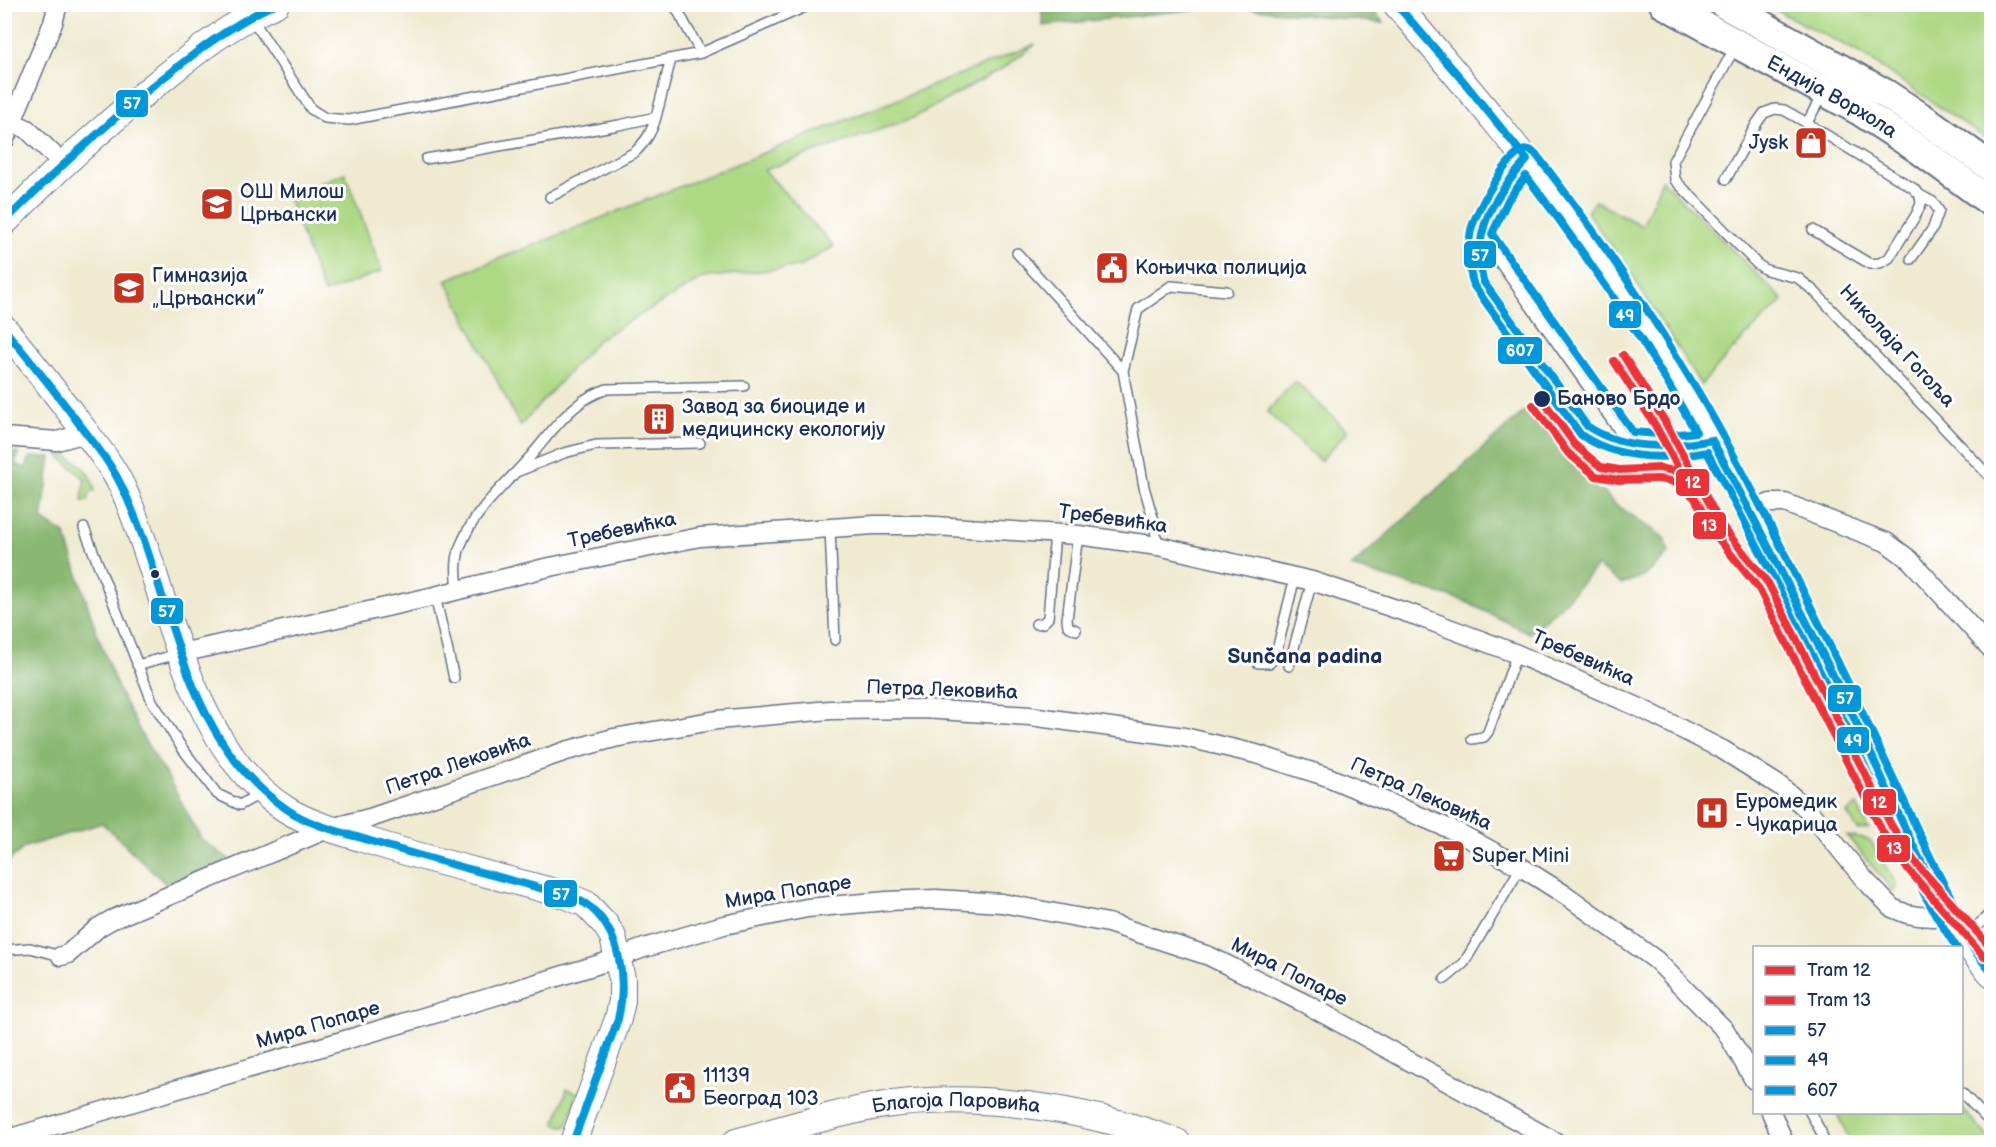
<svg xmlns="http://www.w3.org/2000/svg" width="1996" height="1147" font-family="'Balsamiq Sans',sans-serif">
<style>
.green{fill:#add884;stroke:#648471;stroke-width:1.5}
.forest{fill:#8ab872;stroke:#527468;stroke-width:1.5}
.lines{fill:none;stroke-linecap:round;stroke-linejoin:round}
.lane-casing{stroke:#657086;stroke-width:12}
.street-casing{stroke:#657086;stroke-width:21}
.secondary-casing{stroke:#657086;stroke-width:28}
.primary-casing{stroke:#657086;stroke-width:32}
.lane{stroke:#fff;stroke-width:9}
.street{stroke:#fff;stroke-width:18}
.secondary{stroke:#fff;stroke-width:26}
.primary{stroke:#fff;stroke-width:28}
.bus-1-casing{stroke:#fff;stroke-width:12}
.bus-2-casing{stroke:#fff;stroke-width:12}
.bus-3-casing{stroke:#fff;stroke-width:12}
.bus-1{stroke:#0098da;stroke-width:8}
.bus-2{stroke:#0098da;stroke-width:8}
.bus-3{stroke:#0098da;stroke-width:8}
.tram-1-casing{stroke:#fff;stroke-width:12}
.tram-2-casing{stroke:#fff;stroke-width:12}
.tram-1{stroke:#ed3237;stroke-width:8}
.tram-2{stroke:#ed3237;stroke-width:8}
.stop-dot{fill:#1b2f5e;stroke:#fff;stroke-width:2}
.labels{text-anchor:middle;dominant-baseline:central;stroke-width:6;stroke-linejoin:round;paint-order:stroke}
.street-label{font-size:20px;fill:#1b2f5e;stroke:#fff}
.poi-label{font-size:20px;fill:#1b2f5e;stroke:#fff;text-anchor:start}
.stop-label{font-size:20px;font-weight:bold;fill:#1b2f5e;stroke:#fff;text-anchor:start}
.neighbourhood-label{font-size:21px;font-weight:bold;fill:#1b2f5e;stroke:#fff}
.line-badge{stroke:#fff;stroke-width:2}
.badge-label{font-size:16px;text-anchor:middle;font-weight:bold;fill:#fff}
</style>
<rect width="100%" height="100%" fill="#fff"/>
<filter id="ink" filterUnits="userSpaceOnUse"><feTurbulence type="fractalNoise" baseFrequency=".0167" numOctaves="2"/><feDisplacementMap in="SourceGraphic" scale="12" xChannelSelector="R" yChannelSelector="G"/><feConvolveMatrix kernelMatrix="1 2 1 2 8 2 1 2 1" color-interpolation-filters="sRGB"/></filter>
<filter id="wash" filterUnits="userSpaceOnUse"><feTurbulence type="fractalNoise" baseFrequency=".008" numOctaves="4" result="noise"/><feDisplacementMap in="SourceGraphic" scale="24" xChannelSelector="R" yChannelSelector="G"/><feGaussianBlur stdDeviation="1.35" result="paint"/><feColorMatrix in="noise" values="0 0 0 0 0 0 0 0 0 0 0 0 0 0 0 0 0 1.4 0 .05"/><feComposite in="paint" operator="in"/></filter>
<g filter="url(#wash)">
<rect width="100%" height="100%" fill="#efead0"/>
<path class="green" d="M1766 5H1991V142L1860 53Z
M1036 44 1005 67 913 118 764 170 834 246 801 266 703 278 599 339 520 426 446 280Z
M345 173 382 271 324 293 287 196Z
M1662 180 1783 300 1740 342 1701 385 1633 277 1587 212 1595 201 1642 226Z
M1295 381 1348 431 1320 461 1267 412Z
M58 452C78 461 89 468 95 490L89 494 88 501H82L85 479 60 457Z
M1857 805 1868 829 1858 830 1847 813Z
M1847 836 1870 840 1895 882 1897 888 1893 891Z
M567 1089 578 1093 566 1127 555 1124Z
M1962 1109 1991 1140V1142H1850L1838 1113 1962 1112Z"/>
<path class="forest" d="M1041 5H1368L1384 23 1227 6 1043 26Z
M1528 408 1614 503 1665 538 1669 553 1645 576 1621 584 1597 566 1561 606 1529 633 1464 601 1351 567Z
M5 451 19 453 15 464 26 468 30 457H51L42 519 65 534 96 631 118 689 145 741 173 786 201 839 229 859 169 887 102 823 25 847 5 864Z"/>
</g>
<g filter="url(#ink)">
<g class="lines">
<g class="lane-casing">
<path id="lane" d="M251 17 311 109 325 118 349 120 701 53 674 4
M1735 47 1673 161 1675 180 1757 264 1766 270 1798 278 1815 292 1992 479
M701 53 812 4
M1807 123 1823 93
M426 159 619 125 656 117 671 59
M1525 161C1494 192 1468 237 1483 281L1587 426C1616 452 1676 448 1711 440
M1726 179 1757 123 1764 113 1775 109 1784 110 1807 123 1913 188 1920 195 1921 204 1916 215 1889 258 1880 263 1870 264 1813 230
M550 197 635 152C646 141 652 132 656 117
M1480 235 1627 442
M1017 253 1123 371 1144 487 1153 518 1158 546
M1911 259 1933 228 1939 211 1933 202 1920 195
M1123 371 1138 309 1171 286 1227 291
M519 471 564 453 596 445 700 443
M84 528 152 701 182 748 217 794 240 805 261 793
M830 529 835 640
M458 589C456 572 455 556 463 540 477 508 506 484 529 458 545 440 559 419 579 404 587 397 596 393 607 389L744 386
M435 596 454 678
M1036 624 1043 623 1048 618 1055 533
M1076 630 1068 626 1067 619 1078 535
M1258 663H1270L1276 654 1295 577
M137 665 178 654
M1289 666 1312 581
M1472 739 1484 737 1488 732 1517 654
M1966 938 1992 911
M4 950 30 948 61 956
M1445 979 1464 963 1521 867
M1962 1093 1992 1124
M1810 1112 1821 1132 1824 1142"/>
</g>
<g class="street-casing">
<path id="street" d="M12 122 27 129 63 164
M4 141 53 23 58 4
M4 437 57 441 86 433
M1750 511 1770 503H1785L1886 542 1910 560 1992 650
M181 653 435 596 545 568 700 537 874 525H919L1078 535 1158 546 1312 581 1417 616 1517 654 1638 707 1723 750 1780 786 1808 810 1864 879 1892 908 1907 914 1918 916 1933 917 1948 913
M61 956 68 954 99 927 111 920 330 828 370 818 566 751 614 738 717 720 830 710 924 709 1030 716 1184 737 1256 754 1328 777 1457 832 1521 867 1567 896 1656 960 1725 1030 1754 1080
M1771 1112 1784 1142
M4 1140 485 999 603 963 644 948 724 925 807 908 887 901 936 899 1002 903 1108 923 1209 956 1306 1004 1556 1142"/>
</g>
<g class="secondary-casing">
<g id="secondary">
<path d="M1396 4C1465 84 1533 164 1594 250 1659 340 1714 438 1764 537 1804 617 1844 698 1883 779 1914 846 1941 919 1992 974"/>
<path d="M4 223C54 171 105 125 161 80 197 51 233 22 276 4"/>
<path d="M4 328C28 357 51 387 74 417 92 441 113 465 125 493 168 592 188 749 287 810 310 824 338 831 363 839 430 861 498 876 565 895L586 904 605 924 613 937 622 979V1001L618 1019 573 1142"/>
<path id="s1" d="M736 1142C781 1129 826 1116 872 1107 972 1090 1083 1107 1177 1142"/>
</g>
</g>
<g class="primary-casing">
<g id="primary">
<path id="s2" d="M1664 4 1860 111 1920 150 1992 203"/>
<path d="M1724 4 1886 94 1933 125 1992 168"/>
</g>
</g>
<use href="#lane" class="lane"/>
<use href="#street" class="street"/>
<use href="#secondary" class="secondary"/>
<use href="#primary" class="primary"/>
<g class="bus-1-casing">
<path id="bus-1" d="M1396 4 1464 82 1527 160C1494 196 1471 231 1483 281L1587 426C1624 451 1670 448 1712 440 1766 540 1817 641 1866 743 1903 823 1935 905 1992 973
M4 222C52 174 101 129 153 86 192 55 230 25 275 4
M4 329C29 359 54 390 77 421 93 442 110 462 121 485 174 592 179 739 288 810 310 825 338 831 364 839 430 860 498 876 565 895 572 898 580 900 586 904 621 929 627 980 618 1019L573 1142"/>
</g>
<g class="bus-2-casing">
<path id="bus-2" d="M1526 176C1589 257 1646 343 1696 432L1670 435 1633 432 1492 234 1508 200Z
M1707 452C1760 549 1810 648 1857 749 1888 815 1914 887 1957 948"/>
</g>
<g class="bus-3-casing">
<path id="bus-3" d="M1707 452C1664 460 1618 460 1581 435L1474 286C1468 268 1467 249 1471 230 1475 213 1508 151 1526 150 1530 149 1531 151 1535 153 1595 230 1650 311 1700 395 1754 488 1800 585 1847 681 1869 726 1890 771 1911 816 1934 865 1956 916 1992 957"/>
</g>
<use href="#bus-1" class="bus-1"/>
<use href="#bus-2" class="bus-2"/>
<use href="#bus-3" class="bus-3"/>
<g class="tram-1-casing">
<path id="tram-1" d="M1623 355 1664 420 1711 506
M1542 399 1576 446 1601 467 1620 470 1659 468 1674 471 1686 477 1703 491 1722 526 1768 583 1891 825 1914 861 1992 949"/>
</g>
<g class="tram-2-casing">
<path id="tram-2" d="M1614 361 1655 425 1702 511
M1533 405 1568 453 1596 476 1619 480 1658 479 1671 481 1680 486 1695 498 1713 532 1759 589 1882 831 1906 867 1984 957"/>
</g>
<use href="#tram-1" class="tram-1"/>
<use href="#tram-2" class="tram-2"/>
</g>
</g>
<defs>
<g id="shop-square" transform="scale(1.725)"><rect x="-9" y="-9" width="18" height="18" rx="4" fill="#c8321e" stroke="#fff"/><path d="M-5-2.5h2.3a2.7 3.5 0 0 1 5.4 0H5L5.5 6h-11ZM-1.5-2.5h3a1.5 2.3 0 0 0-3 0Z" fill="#fff"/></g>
<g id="school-square" transform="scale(1.725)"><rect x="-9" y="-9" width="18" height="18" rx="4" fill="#c8321e" stroke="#fff"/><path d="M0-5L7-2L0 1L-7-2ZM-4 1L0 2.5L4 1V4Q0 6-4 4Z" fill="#fff"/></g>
<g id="civic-square" transform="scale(1.725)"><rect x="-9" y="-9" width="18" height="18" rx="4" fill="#c8321e" stroke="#fff"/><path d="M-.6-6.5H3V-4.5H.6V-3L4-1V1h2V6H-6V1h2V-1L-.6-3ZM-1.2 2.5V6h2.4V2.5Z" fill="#fff"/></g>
<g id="building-square" transform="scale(1.725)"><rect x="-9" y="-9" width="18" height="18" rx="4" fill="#c8321e" stroke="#fff"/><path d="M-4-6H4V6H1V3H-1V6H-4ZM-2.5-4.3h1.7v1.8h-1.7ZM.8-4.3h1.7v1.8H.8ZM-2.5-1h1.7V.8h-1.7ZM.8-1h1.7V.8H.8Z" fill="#fff"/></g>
<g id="hospital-square" transform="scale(1.725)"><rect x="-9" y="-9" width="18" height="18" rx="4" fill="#c8321e" stroke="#fff"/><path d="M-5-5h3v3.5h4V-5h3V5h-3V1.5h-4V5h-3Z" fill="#fff"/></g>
<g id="supermarket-square" transform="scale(1.725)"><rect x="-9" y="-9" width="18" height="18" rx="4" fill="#c8321e" stroke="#fff"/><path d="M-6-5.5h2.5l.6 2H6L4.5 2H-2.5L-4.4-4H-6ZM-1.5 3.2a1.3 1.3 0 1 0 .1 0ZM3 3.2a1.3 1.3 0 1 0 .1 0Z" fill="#fff"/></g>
</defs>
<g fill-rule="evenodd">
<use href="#shop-square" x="1811" y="143"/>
<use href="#school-square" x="217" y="204"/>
<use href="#civic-square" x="1112" y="268"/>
<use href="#school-square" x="129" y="288"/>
<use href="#building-square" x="659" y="419"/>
<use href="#hospital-square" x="1712" y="813"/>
<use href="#supermarket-square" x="1449" y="856"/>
<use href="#civic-square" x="680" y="1088"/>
</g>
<g class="stop-dot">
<circle cx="1542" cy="399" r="9"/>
<circle cx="155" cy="574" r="5"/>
</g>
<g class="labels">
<g class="street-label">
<text stroke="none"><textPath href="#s2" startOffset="192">Ендија Ворхола</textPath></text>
<text transform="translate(1897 346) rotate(47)">Николаја Гогоља</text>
<text transform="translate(1113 519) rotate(8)">Требевићка</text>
<text transform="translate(622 530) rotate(-12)">Требевићка</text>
<text transform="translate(1583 658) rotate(24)">Требевићка</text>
<text transform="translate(942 690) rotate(2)">Петра Лековића</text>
<text transform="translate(458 764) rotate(-19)">Петра Лековића</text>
<text transform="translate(1421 794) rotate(24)">Петра Лековића</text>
<text transform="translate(788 892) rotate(-9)">Мира Попаре</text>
<text transform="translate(1289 972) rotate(27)">Мира Попаре</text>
<text transform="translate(318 1025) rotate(-16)">Мира Попаре</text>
<text stroke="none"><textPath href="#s1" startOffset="225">Благоја Паровића</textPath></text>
</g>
<g class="poi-label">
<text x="1788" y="143" text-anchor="end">Jysk</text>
<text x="240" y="192">ОШ Милош<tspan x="240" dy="23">Црњански</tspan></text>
<text x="1135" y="268">Коњичка полиција</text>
<text x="152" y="276">Гимназија<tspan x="152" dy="23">„Црњански”</tspan></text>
<text x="682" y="407">Завод за биоциде и<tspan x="682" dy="23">медицинску екологију</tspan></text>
<text x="1735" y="802">Еуромедик<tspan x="1735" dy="23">- Чукарица</tspan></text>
<text x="1472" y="856">Super Mini</text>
<text x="703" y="1076">11139<tspan x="703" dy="23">Београд 103</tspan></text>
</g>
<g class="stop-label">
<text x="1557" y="399">Баново Брдо</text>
</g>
<g class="neighbourhood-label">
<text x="1305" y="656">Sunčana padina</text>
</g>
</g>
<g class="line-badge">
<rect x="115" y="89" width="34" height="29" rx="6" fill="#0098da"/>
<rect x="1463" y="240" width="34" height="29" rx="6" fill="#0098da"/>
<rect x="1608" y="300" width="34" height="29" rx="6" fill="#0098da"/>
<rect x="1497" y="336" width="46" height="29" rx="6" fill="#0098da"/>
<rect x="1675" y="468" width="35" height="29" rx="6" fill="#ed3237"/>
<rect x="1692" y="511" width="35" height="29" rx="6" fill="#ed3237"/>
<rect x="150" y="597" width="34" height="28" rx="6" fill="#0098da"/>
<rect x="1827" y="684" width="35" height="29" rx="6" fill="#0098da"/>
<rect x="1836" y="726" width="34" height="28" rx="6" fill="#0098da"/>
<rect x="1862" y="788" width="35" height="28" rx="6" fill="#ed3237"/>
<rect x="1876" y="834" width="35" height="29" rx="6" fill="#ed3237"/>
<rect x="543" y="879" width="35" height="29" rx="6" fill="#0098da"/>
</g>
<g class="badge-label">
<text x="132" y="109">57</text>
<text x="1480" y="261">57</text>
<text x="1625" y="321">49</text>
<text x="1520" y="356">607</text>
<text x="1693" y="488">12</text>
<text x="1709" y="531">13</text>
<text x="167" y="617">57</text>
<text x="1845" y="704">57</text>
<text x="1853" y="746">49</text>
<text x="1879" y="808">12</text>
<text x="1894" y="854">13</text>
<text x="561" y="900">57</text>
</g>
<rect width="1996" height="1147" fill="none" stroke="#fff" stroke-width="24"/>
<rect x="1753" y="946" width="210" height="168" fill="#ffffff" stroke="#a4acbf" stroke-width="1.5"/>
<rect x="1765" y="966" width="30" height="9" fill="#ed3237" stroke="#a4acbf" stroke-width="1.5"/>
<text x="1807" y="976" font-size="18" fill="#1b2f5e">Tram 12</text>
<rect x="1765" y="996" width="30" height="9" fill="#ed3237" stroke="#a4acbf" stroke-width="1.5"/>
<text x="1807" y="1006" font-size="18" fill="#1b2f5e">Tram 13</text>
<rect x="1765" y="1026" width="30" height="9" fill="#0098da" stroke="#a4acbf" stroke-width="1.5"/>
<text x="1807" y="1036" font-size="18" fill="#1b2f5e">57</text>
<rect x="1765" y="1056" width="30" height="9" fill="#0098da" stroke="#a4acbf" stroke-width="1.5"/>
<text x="1807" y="1066" font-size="18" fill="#1b2f5e">49</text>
<rect x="1765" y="1086" width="30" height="9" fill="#0098da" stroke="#a4acbf" stroke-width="1.5"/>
<text x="1807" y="1096" font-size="18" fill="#1b2f5e">607</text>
</svg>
